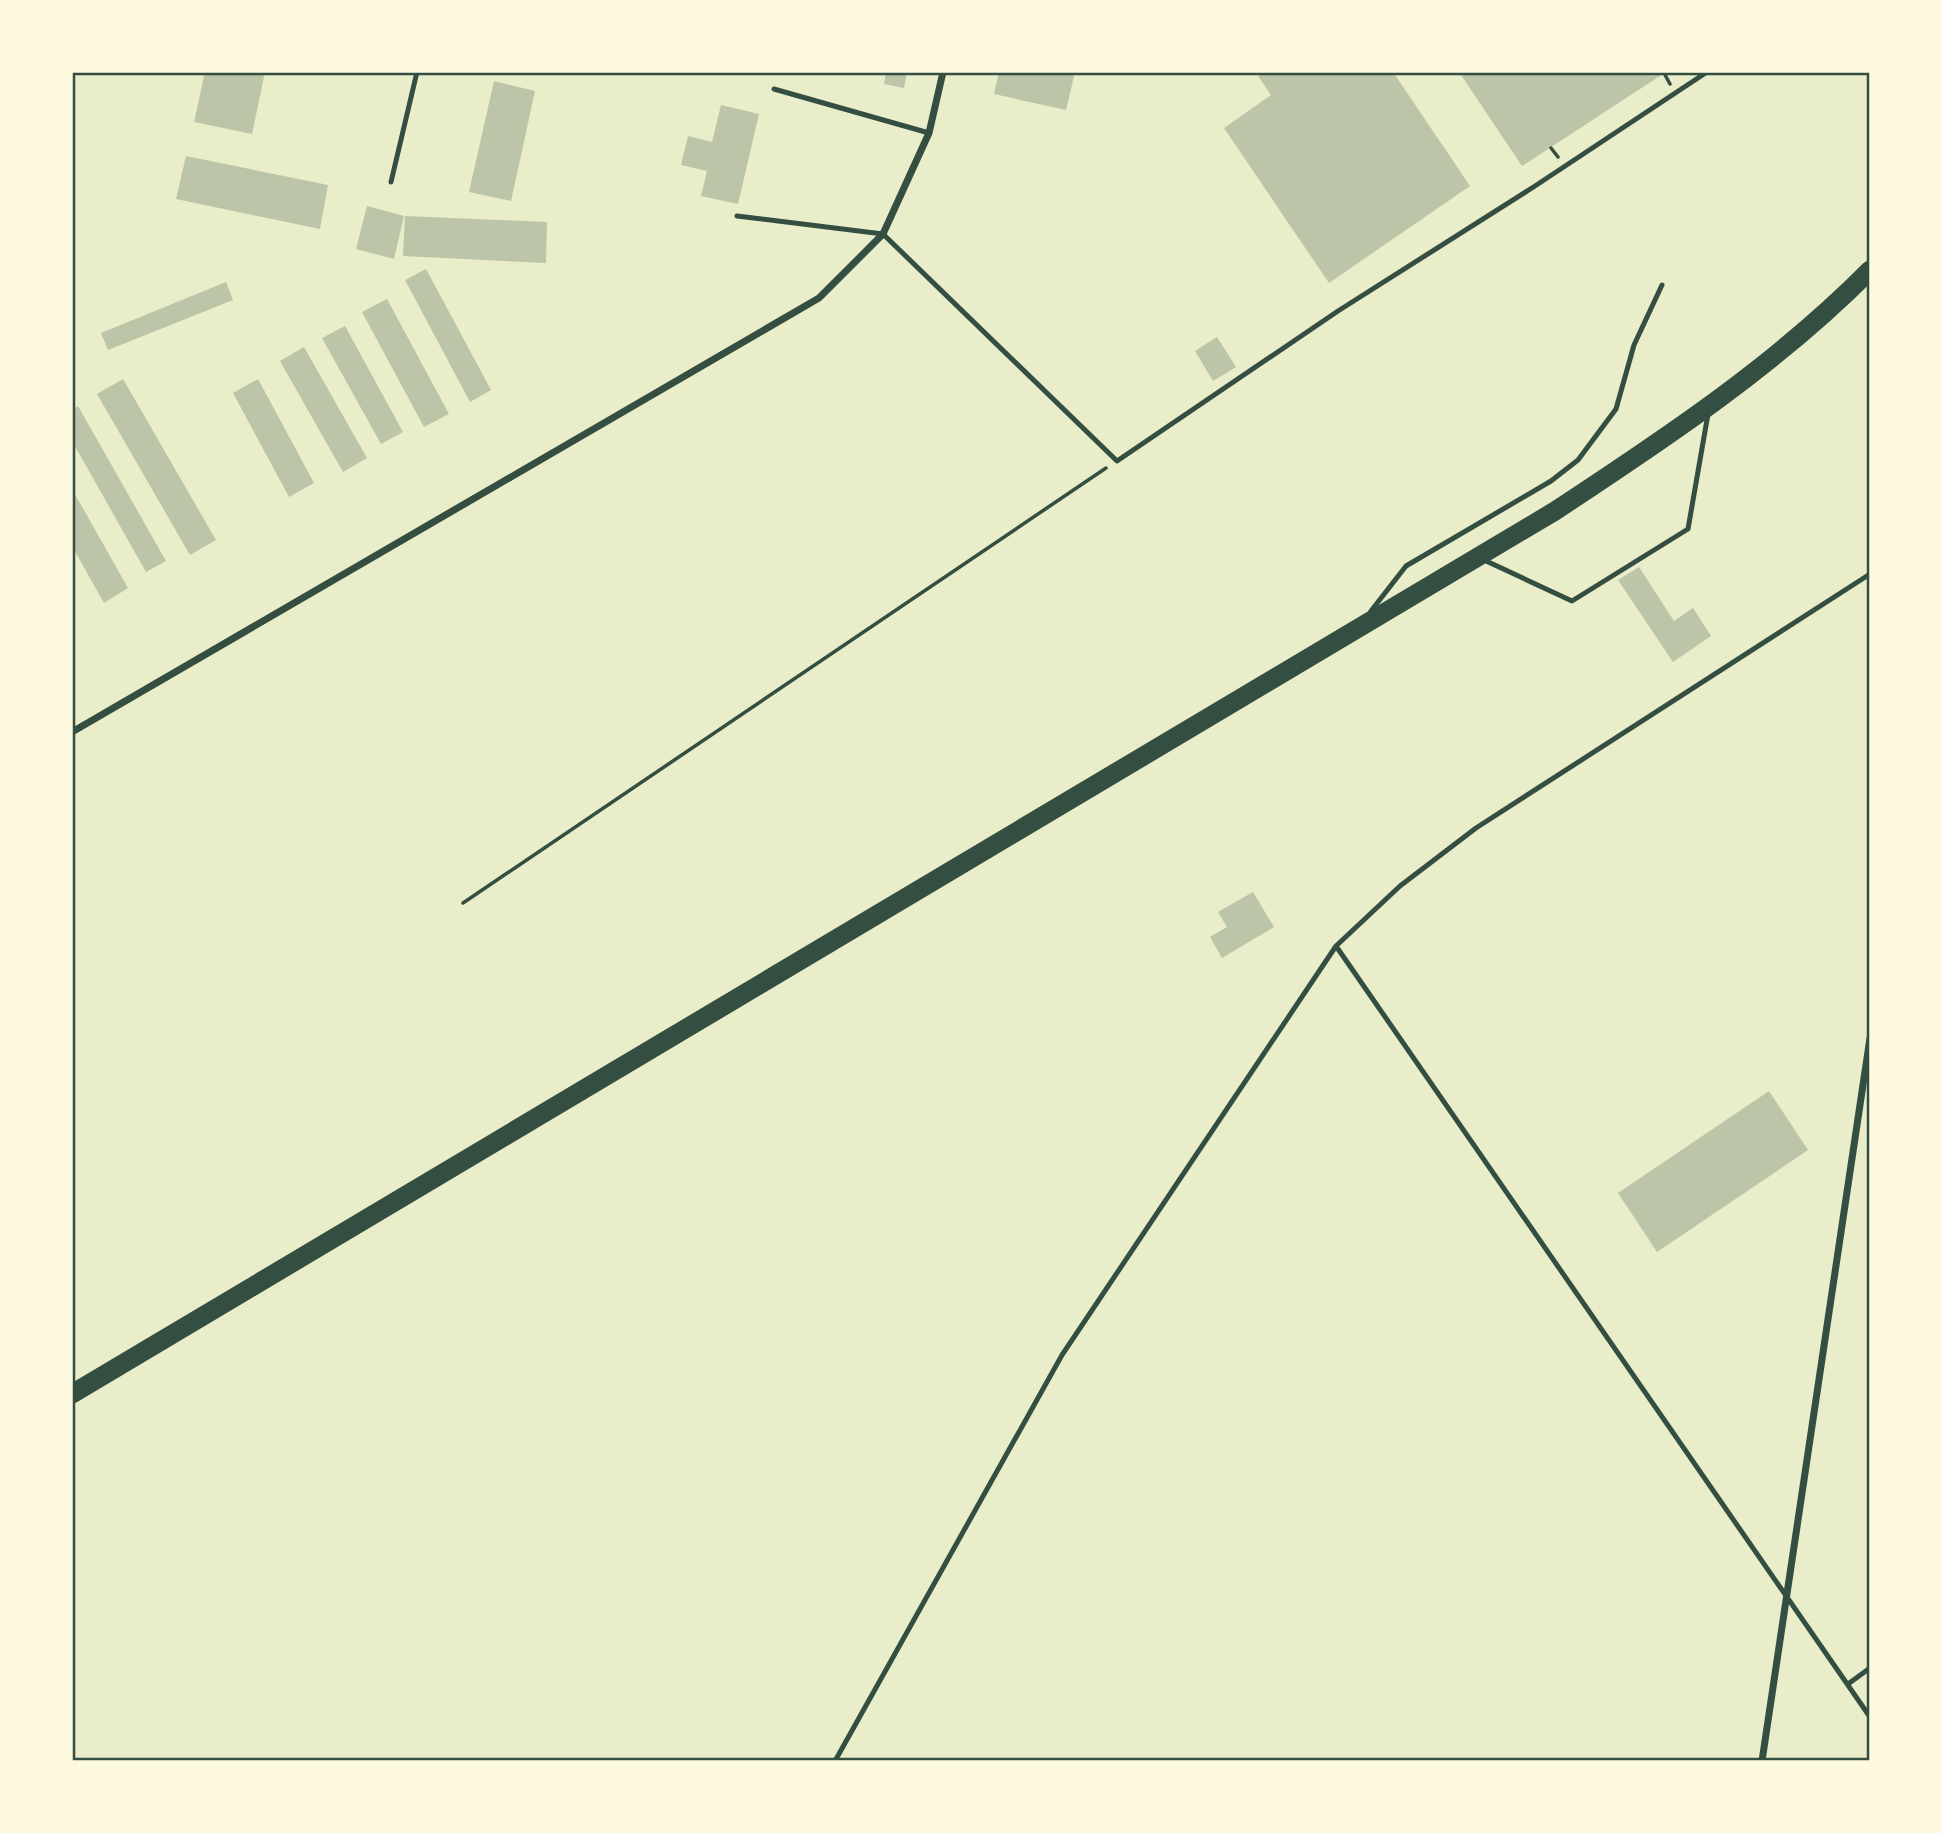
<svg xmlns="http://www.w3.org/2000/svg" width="1942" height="1833" font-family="'Noto Sans',sans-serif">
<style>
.building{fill:#bcc5a7}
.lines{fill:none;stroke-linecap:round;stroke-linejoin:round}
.path{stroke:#344e41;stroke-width:3.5}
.service{stroke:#344e41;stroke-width:5}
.minor{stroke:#344e41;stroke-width:7}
.trunk{stroke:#344e41;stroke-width:19}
.neatline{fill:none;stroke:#344e41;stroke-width:2.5}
</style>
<rect width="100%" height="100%" fill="#e9edc9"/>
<path class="building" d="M205 72H265L252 134 194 122Z
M886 72H907L904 88 884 84Z
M999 72H1075L1066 110 994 94Z
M1265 72H1393L1470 186 1329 283 1224 128 1271 95 1258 76Z
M1459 72H1666L1522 166Z
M494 81 535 91 511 201 469 192Z
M721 105 759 114 738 204 701 196 707 171 681 165 688 136 712 142Z
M186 156 328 185 320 229 176 199Z
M367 206 404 216 394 259 356 249Z
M405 216 547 222 546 263 403 256Z
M426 269 491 390 470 402 405 280Z
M226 282 233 300 108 350 101 333Z
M387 299 449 414 424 427 362 312Z
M345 326 403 432 381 444 322 338Z
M1217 337 1236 367 1213 381 1195 351Z
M304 347 367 458 343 472 280 361Z
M123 379 216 540 190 555 97 394Z
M258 379 314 483 289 497 233 393Z
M78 406 166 561 146 572 72 441V410Z
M72 489 128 588 104 603 72 546Z
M1639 567 1674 621 1693 608 1711 636 1673 662 1618 580Z
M1253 892 1274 927 1222 958 1210 937 1227 927 1218 912Z
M1769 1091 1808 1150 1657 1252 1618 1193Z"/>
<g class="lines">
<path class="path" d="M1664 73 1670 84
M1551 148 1558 157
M463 903 1106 468"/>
<path class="service" d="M774 89 929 133
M391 182 417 72
M737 216 883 234 1117 461 1338 311 1535 186 1707 72
M1484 560 1572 601 1688 529 1708 414
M1371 611 1406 566 1551 481 1578 460 1616 409 1634 345 1662 285
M1336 946 1870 1717
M1848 1684 1870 1668
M835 1761 1062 1355 1336 946 1400 886 1476 828 1870 574"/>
<path class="minor" d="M72 732 819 298 883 234 929 133 943 72
M1762 1761 1870 1038"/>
<path class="trunk" d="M72 1394 1555 511C1666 438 1777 364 1870 270"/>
</g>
<rect width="1942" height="1833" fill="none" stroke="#fefae0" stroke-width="147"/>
<rect x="74" y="74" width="1794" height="1685" class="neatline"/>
</svg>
